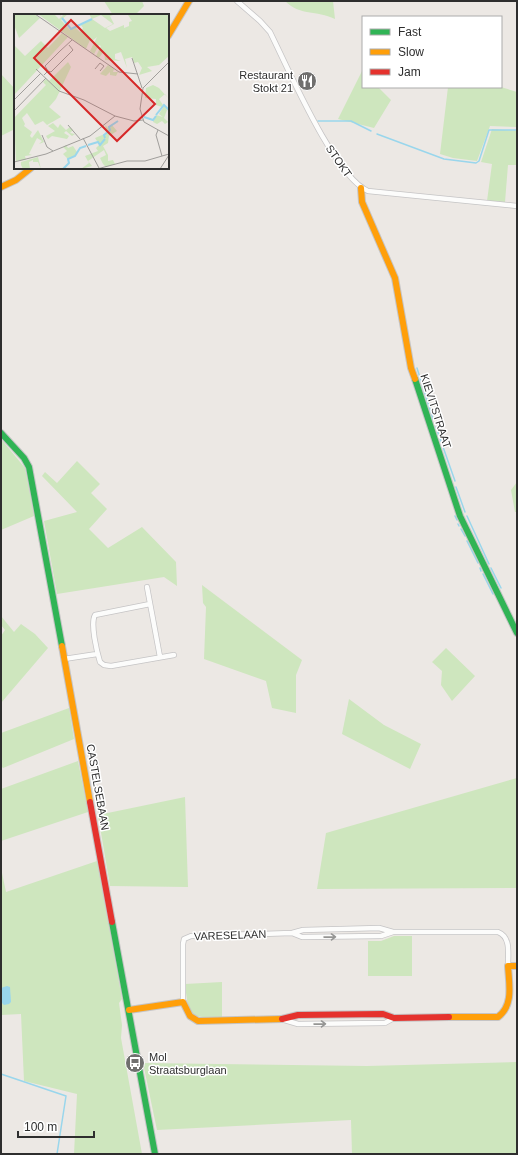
<svg xmlns="http://www.w3.org/2000/svg" width="518" height="1155" font-family="Helvetica,sans-serif">
<style>
.green{fill:#cee6be}
.water{fill:#99d6ec}
.lines{fill:none;stroke-linecap:round;stroke-linejoin:round}
.stream{stroke:#99d6ec;stroke-width:1.5}
.street-casing{stroke:#c5c4c5;stroke-width:6}
.fast-casing{stroke:#c5c4c5;stroke-width:8}
.slow-casing{stroke:#c5c4c5;stroke-width:8}
.jam-casing{stroke:#c5c4c5;stroke-width:8}
.street{stroke:#fcfcfb;stroke-width:4.5}
.fast{stroke:#30b455;stroke-width:6}
.slow{stroke:#ff9f0a;stroke-width:6}
.jam{stroke:#e5322d;stroke-width:6}
.oneway{stroke:#959594}
.labels{text-anchor:middle;dominant-baseline:central;stroke-width:3;stroke-linejoin:round;paint-order:stroke}
.poi-label{font-size:11px;fill:#2e2e2e;stroke:#fff;text-anchor:end}
.street-label{font-size:11px;fill:#2e2e2e;stroke:#fff}
.inset-river{fill:none;stroke:#99d6ec;stroke-width:2}
.inset-road{fill:none;stroke:#a09e9b;stroke-width:1}
.view{fill:#d62828;fill-opacity:0.15;stroke:#d62828;stroke-width:2}
.inset-edge{fill:none;stroke:#2e2e2e;stroke-width:2}
</style>
<rect width="100%" height="100%" fill="#ece8e4"/>
<path class="green" d="M104 1H142L144 6 135 15H113Z
M285 1H333L335 19C316 10 300 16 285 1Z
M362 71 363 87H378L391 100 374 128 338 119Z
M1 74 15 89V129L1 136Z
M448 87H501L517 92V127L490 126 477 161 453 158 440 154Z
M492 129 517 131V165H508L505 202 487 201 492 164 481 162Z
M1 439 25 468 34 516 1 530Z
M77 461 100 484 91 493 107 509 89 529 108 548 142 527 176 562 177 586 164 577 57 594 44 521 77 512 42 476 45 472 57 483Z
M517 482V512H515L511 490Z
M202 585 302 660 296 675V713L272 708 266 681 204 659 206 607 203 603Z
M1 616 14 632 21 624 35 634 48 648 1 703V636L5 630 1 625Z
M446 648 475 676 452 701 441 685 442 671 432 662Z
M349 699 384 725 421 744 410 769 342 734Z
M69 708 74 739 3 768 1 766V733Z
M78 761 88 812 1 841V789Z
M517 778V888L317 889 326 833Z
M185 797 188 887 110 886 98 815Z
M97 861 122 999 119 1003 122 1025 121 1038 142 1154H74L77 1094 24 1081 21 1014 1 1015V868L6 892Z
M394 936H412V976H368V941H381Z
M222 982V1018C188 1017 189 1018 185 984Z
M517 1062V1154H352L351 1120 157 1130 143 1063 367 1066Z"/>
<path class="water" d="M7 986 10 987 11 1002 9 1004 4 1005 2 1003 1 988Z"/>
<g class="lines">
<path class="stream" d="M318 121H351L371 131
M377 134 444 159 476 163 479 161 489 130H517
M417 368 433 419
M436 427 455 481
M456 487 465 512
M455 516 457 520
M467 516 489 564
M458 524 459 526
M461 529 465 536
M467 541 478 563
M480 568 481 571
M491 568 501 588
M483 574 493 594
M1 1074 66 1096 57 1154"/>
<g class="street-casing">
<path id="street" d="M237 1 260 21 270 32C288 68 334 176 368 191L517 206
M147 587 160 657
M150 604 95 615C90 624 97 652 100 662L104 665 111 666 174 655
M64 659 97 654
M292 933 302 937 381 936 393 932
M183 1002V944L184 939 191 936 292 933 303 930 379 928 393 932H498C511 937 508 953 508 966
M281 1019 298 1024 385 1023 394 1018"/>
</g>
<g class="fast-casing">
<path id="fast" d="M415 379 460 516 517 633
M1 433 24 458 29 467 62 646
M112 922 155 1154"/>
</g>
<g class="slow-casing">
<path id="slow" d="M168 36 189 1
M1 187 16 180 31 168
M361 188 362 202 395 278 411 368 415 379
M62 646 90 802
M129 1010 183 1002 190 1016 198 1021 282 1019
M449 1017H498C514 1005 509 984 508 966H517"/>
</g>
<g class="jam-casing">
<path id="jam" d="M90 802 112 922
M282 1019 298 1015 383 1014 394 1018 449 1017"/>
</g>
<use href="#street" class="street"/>
<use href="#fast" class="fast"/>
<use href="#slow" class="slow"/>
<use href="#jam" class="jam"/>
</g>
<defs><path id="oneway-shaft" d="M-6 0H5M1.5-3L5.5 0L1.5 3" fill="none" stroke-width="1.6" stroke-linecap="round" stroke-linejoin="round"/></defs>
<g class="oneway">
<use href="#oneway-shaft" transform="translate(330 937) rotate(-1)"/>
<use href="#oneway-shaft" transform="translate(320 1024) rotate(-1)"/>
</g>
<defs>
<g id="restaurant-disc" transform="scale(1)"><circle r="9.5" fill="#706f6e" stroke="#fff"/><path d="M-5-6h1v4h1v-4h1v4h1v-4h1v5L-1.5 .5V6h-2V.5L-5-1ZM5-6V6H3V1.5H1.5Q1.5-4 5-6Z" fill="#fff"/></g>
<g id="bus-disc" transform="scale(1)"><circle r="9.5" fill="#706f6e" stroke="#fff"/><path d="M-5-6H5V4H4V6H2V4H-2V6H-4V4H-5ZM-3.5-4V0h7V-4ZM-3.5 1.2v1.5H-2V1.2ZM2 1.2v1.5H3.5V1.2Z" fill="#fff"/></g>
</defs>
<g fill-rule="evenodd">
<use href="#restaurant-disc" x="307" y="81"/>
<use href="#bus-disc" x="135" y="1063"/>
</g>
<g class="labels">
<g class="poi-label">
<text x="293" y="75">Restaurant<tspan x="293" dy="13">Stokt 21</tspan></text>
<text x="149" y="1057" text-anchor="start">Mol<tspan x="149" dy="13">Straatsburglaan</tspan></text>
</g>
<g class="street-label">
<text transform="translate(339 161) rotate(55)">STOKT</text>
<text transform="translate(436 411) rotate(72)">KIEVITSTRAAT</text>
<text transform="translate(98 787) rotate(80)">CASTELSEBAAN</text>
<text transform="translate(230 935) rotate(-2)">VARESELAAN</text>
</g>
</g>
<g transform="translate(14 14)">
<rect width="155" height="155" fill="#ece8e4"/>
<path d="M0 0H20L26 4 5 24 0 11ZM24 0H40L45 5 47 3 45 0 48 3 49 0H54L47 6 56 16 61 13 66 18 69 14 67 11 78 5 75 0H102L96 2 100 10 92 14 96 17 110 11V14L115 12V8L118 7 114 1 155 0V42L145 51 133 53 138 57 125 61 128 54 124 48 120 49 118 43 111 45 113 54 107 38 101 40V45L107 47 91 46 90 37 85 44 82 42 87 32 85 31 80 40 76 37 83 23 78 27 76 26 72 35ZM87 1 99 10 91 14 78 5ZM48 19 54 23 0 81V31L11 42 27 27 34 34ZM54 48 57 53 42 85 35 93 47 103 33 111 29 107 21 111 13 99 8 104 11 110 10 112 18 118 16 122 18 124 24 116 30 128 25 130 28 127 23 124 15 140 18 141 11 142 12 146 2 147 0 104 32 71 29 68 32 65 35 67ZM94 51 100 55 99 58H104L102 62 96 61V58L92 62 86 60ZM139 71 145 74 154 84 151 80 145 85 149 91 148 93 142 91V85L131 84 132 74ZM150 92 153 96 150 104 154 108 151 110 148 107 143 110 139 108 142 101 149 103 145 100ZM39 109 44 114 46 110 52 116 56 113 59 116 56 119 61 120 58 122 52 117 50 119 55 122 53 125 38 122 34 125 32 122 41 117 34 112ZM91 111 94 114 98 111 103 117 95 122 94 129 89 132 94 141V147L99 146 101 150 92 153 89 150 86 144 92 141 90 136 74 147 78 152 67 155 75 149 71 142 84 137 82 134 87 129 85 130 81 124 93 119ZM52 131 54 134 59 132 63 138 61 142 54 145 49 140 53 137 49 133ZM24 143 27 155 24 148H19V146L15 148 16 155H9L7 151 2 152 7 151V148Z" fill="#cee6be" fill-rule="evenodd"/>
<path class="inset-river" d="M48 4 57 15 78 5M142 101 150 91 155 96M130 103 139 106 142 102M91 124 90 121 96 116 95 113 104 107M74 131 84 128 86 131 91 125M49 155 55 149 54 145 61 142 66 134 72 132"/>
<path class="inset-road" d="M21 0 105 58 124 60M46 37 58 26M118 44 128 74M155 48 129 74 126 95 130 108 155 122M22 55 45 77 70 86 101 102M81 55 86 49 90 52 86 57M34 57 37 58 59 36 55 31M30 61 34 57 31 52 47 36M0 86 27 59M0 97 32 64M54 111 66 125M144 116 142 121 148 142M28 121 33 133 39 137M69 124 85 154M0 148 32 140 76 122 101 102 120 107 129 106M83 155 113 147H131L155 140M146 155 155 141"/>
<path class="view" d="M57 6 141 90 103 127 20 44Z"/>
<rect width="155" height="155" class="inset-edge"/>
</g>
<rect width="518" height="1155" fill="none" stroke="#2e2e2e" stroke-width="4"/>
<rect x="362" y="16" width="140" height="72" fill="#ffffff" stroke="#ababab"/>
<rect x="370" y="29" width="20" height="6" fill="#30b455" stroke="#ababab"/>
<text x="398" y="36" font-size="12" fill="#2e2e2e">Fast</text>
<rect x="370" y="49" width="20" height="6" fill="#ff9f0a" stroke="#ababab"/>
<text x="398" y="56" font-size="12" fill="#2e2e2e">Slow</text>
<rect x="370" y="69" width="20" height="6" fill="#e5322d" stroke="#ababab"/>
<text x="398" y="76" font-size="12" fill="#2e2e2e">Jam</text>
<path d="M18 1131v6h76v-6" fill="none" stroke="#2e2e2e" stroke-width="2"/>
<text x="24" y="1131" font-size="12" fill="#2e2e2e" stroke="#ffffff" stroke-width="3" paint-order="stroke">100 m</text>
</svg>
